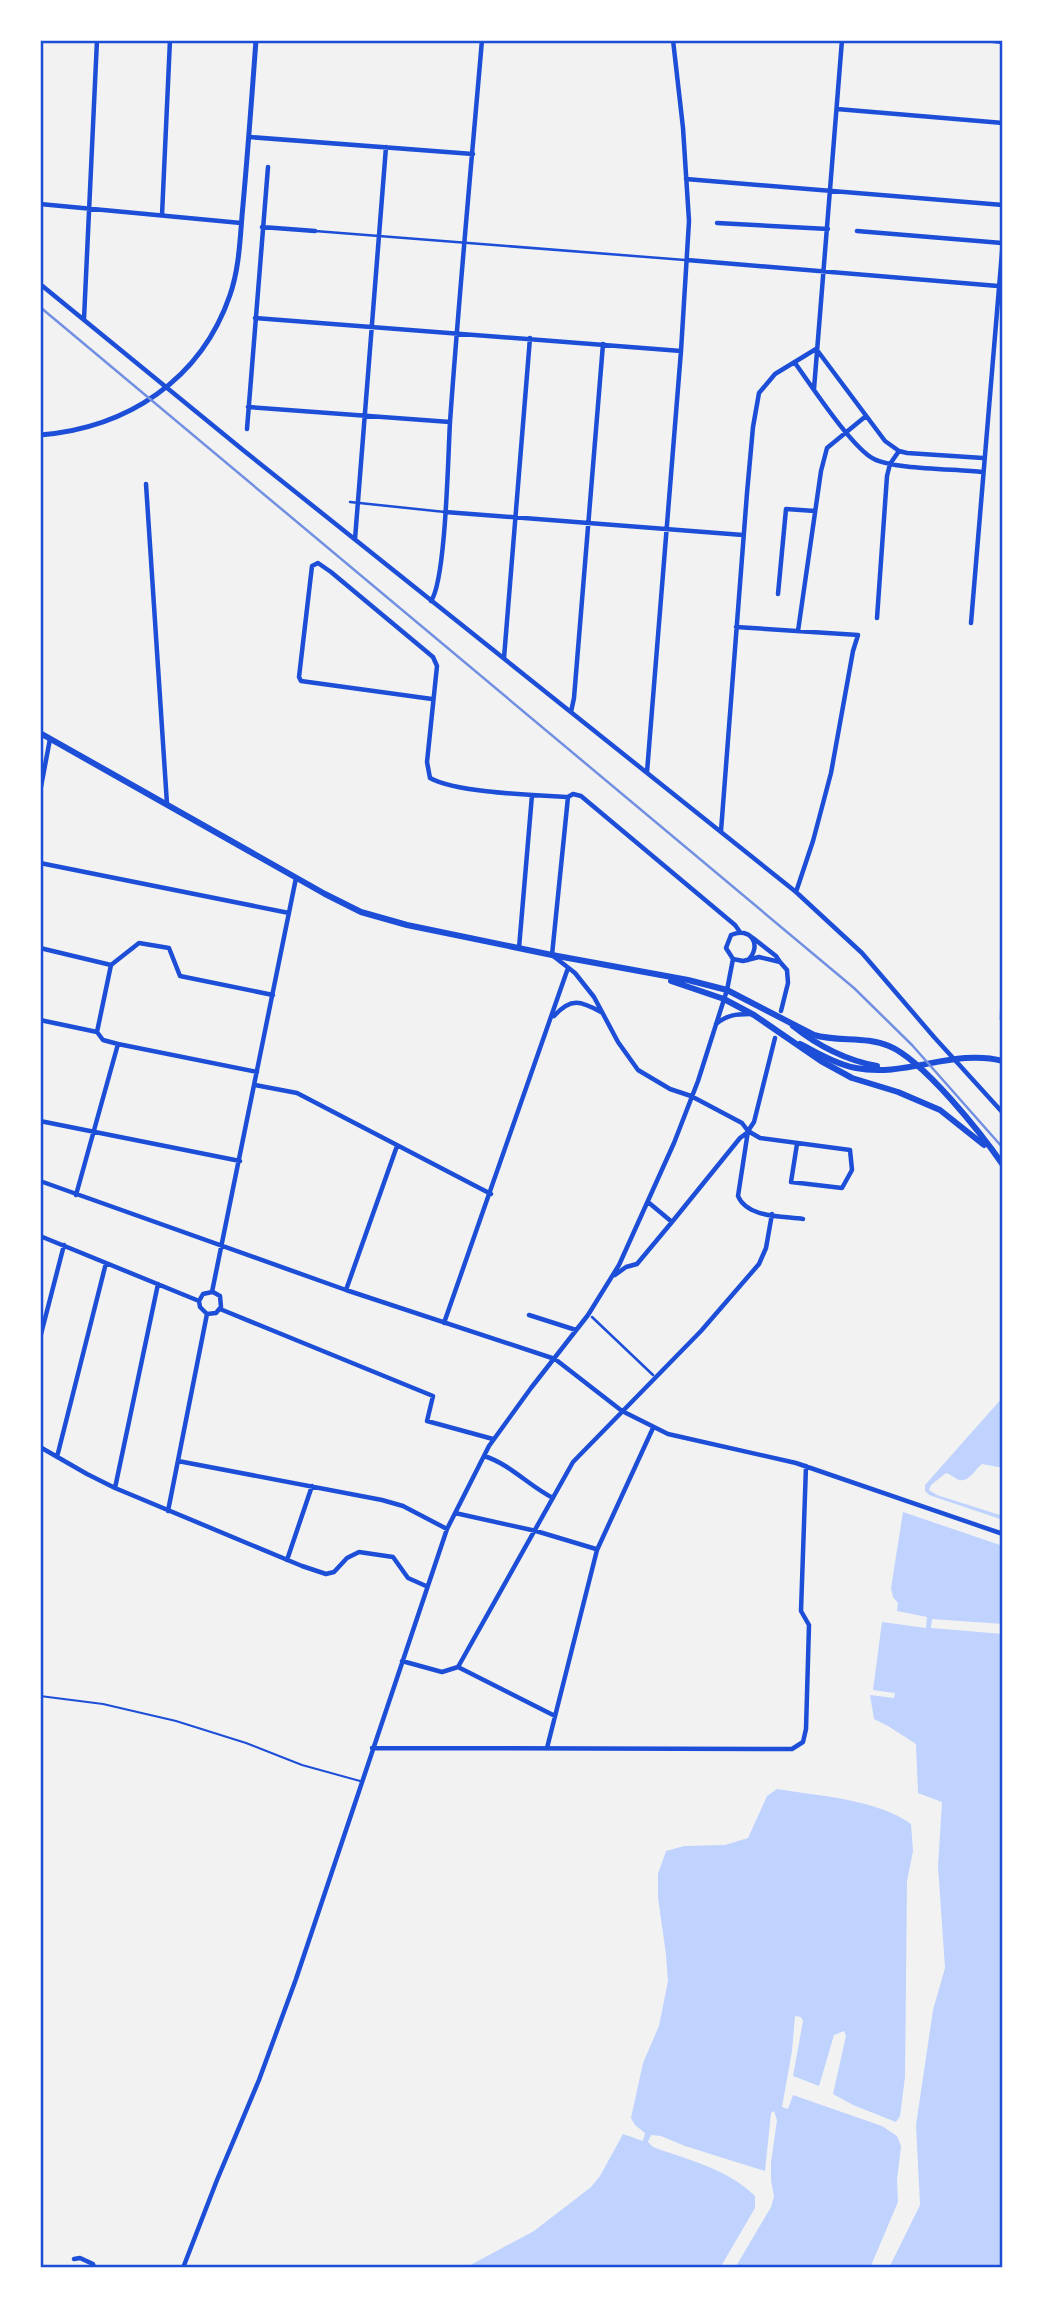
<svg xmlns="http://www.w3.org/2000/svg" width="1043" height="2308" font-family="Barlow,sans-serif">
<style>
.water{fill:#bfd3fe}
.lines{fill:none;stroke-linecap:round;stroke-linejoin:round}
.stream{stroke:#bfd3fe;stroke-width:2.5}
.service{stroke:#1d4ed8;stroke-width:2}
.pedestrian{stroke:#1d4ed8;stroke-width:2.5}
.minor{stroke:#1d4ed8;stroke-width:4.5}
.tertiary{stroke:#1d4ed8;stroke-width:5}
.secondary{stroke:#1d4ed8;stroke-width:6}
.primary{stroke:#1d4ed8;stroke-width:6}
.rail{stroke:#7290e2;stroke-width:2.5}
.neatline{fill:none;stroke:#1d4ed8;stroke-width:2.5}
</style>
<rect width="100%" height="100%" fill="#f2f2f2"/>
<path class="water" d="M1003 1397V1468L982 1464C975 1469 968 1485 957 1479 953 1477 950 1474 946 1473L931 1485 929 1490 937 1495 1003 1516V1520L929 1495 925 1491V1485Z
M903 1512 1003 1546V1624L932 1619 931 1628 1003 1634V2268H889L920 2205 916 2125 933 2010 945 1968 938 1866 942 1802 918 1793 916 1744 888 1726 874 1719 870 1695 894 1698 895 1693 873 1690 882 1622 926 1628 927 1617 897 1611 898 1603 893 1597 891 1588Z
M777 1789C819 1796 876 1799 911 1824L913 1851 907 1881 905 2077 900 2116 896 2122 853 2105 833 2094 846 2036 844 2031 834 2035 819 2086 793 2076 803 2021 801 2017 795 2016 792 2051 782 2107 788 2109 793 2095 882 2126 897 2136 901 2146 897 2180 898 2202 870 2268H735L771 2207 774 2196 771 2180V2162L777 2120 774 2111 771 2113 765 2171 685 2146 661 2136 651 2135 648 2142 653 2147C688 2160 728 2169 755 2196V2208L720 2268H465L534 2231 591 2187 600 2176 623 2134 643 2141 645 2133 635 2125 631 2118 643 2063 659 2026 668 1981 666 1954 658 1898V1874L666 1851 684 1846 725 1845 748 1838 767 1796Z"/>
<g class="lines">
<path class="stream" d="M1000 1019 1003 989"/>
<path class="service" d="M40 1696 103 1704 176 1721 246 1743 302 1765 360 1781"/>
<path class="pedestrian" d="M315 231 685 260
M350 502 445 512
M592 1317 653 1375"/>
<path class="minor" d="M985 40 1003 42
M837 109 1003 123
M249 137 473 154
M686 179 1003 205
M40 204 241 223
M162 215 170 40
M717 223 828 229
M262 227 315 231
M857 231 1002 243
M687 260 998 286
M40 284 243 450 796 892 862 953 934 1037 1003 1113
M255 318 681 351
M84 319 97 40
M817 350 885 441 899 451 907 453 983 458
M795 363C811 385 852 448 874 459 892 469 958 469 982 472
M814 389 842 40
M248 407 450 422
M247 429 268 167
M146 484 167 804
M445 512 743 535
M355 539 386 147
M778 594 786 509 815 511
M431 601C446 580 448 455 450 422 459 295 471 168 482 40
M877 618 887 476 890 464 899 451
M971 623 1003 240
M736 627 858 635 853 651 831 773 813 841 796 892
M798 631 821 471 827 448 866 416
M504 658 530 338
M432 699 301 681 299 677 312 566 318 563 331 572 433 657 437 666 427 762 430 778C457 793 534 795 568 797L573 794 581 796 735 925 740 932
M571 712 574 698 603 344
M647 772 681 351 689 221 683 128 673 40
M40 792 50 739
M568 797 552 955 575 973 594 997 618 1042 638 1070 670 1089 691 1096 742 1123 748 1131 760 1138 850 1150 852 1170 842 1188 791 1182 797 1144
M721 831 747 493 753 427 759 393 775 374 816 349
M40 863 289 913
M40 948 111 965
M519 948 532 795
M748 960C763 945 750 926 731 935L726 948 733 959 743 961 759 957 780 962 776 956 753 938
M780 962 787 970 788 983 781 1011
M554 1016C571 997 581 1001 601 1012
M40 1020 97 1032
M716 1024C727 1015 736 1014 750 1014
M97 1032 111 965 139 943 169 948 180 976 273 995
M97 1032 103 1040 118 1044 257 1072
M775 1038 754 1122 748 1131 738 1196C747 1218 783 1216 803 1219
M255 1085 297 1093 491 1194
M40 1121 240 1161
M40 1181 346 1290 555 1359 622 1411 668 1434 796 1463 1003 1534
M76 1195 118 1044
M672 1222 740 1138 748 1132
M40 1236 199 1301
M615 1275 626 1267 637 1264 672 1222 648 1202
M346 1290 397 1146
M212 1292 296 878
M220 1309 433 1396 427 1421 493 1439
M207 1314 216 1313 221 1307 220 1296 213 1292
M207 1314 200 1307 199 1301 203 1294 212 1292
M529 1315 576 1330
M444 1323 568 968
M40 1338 64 1245
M40 1447 87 1474 115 1488 302 1566 326 1574 334 1572 347 1558 359 1552 393 1557 408 1578 426 1586
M484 1456C510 1464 529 1486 553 1498
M57 1457 106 1263
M178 1461 382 1500 403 1506 447 1529
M115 1488 158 1284
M168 1511 207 1314
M455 1513 536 1531 596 1549
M287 1560 312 1486
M402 1661 442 1672 458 1667
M458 1667 573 1462 701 1331 759 1264 766 1248 772 1214
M458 1667 555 1716
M372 1748 780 1749H792L803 1742 806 1729 809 1625 801 1611 806 1466
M547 1748 597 1550 653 1428
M74 2259 80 2258 93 2264 94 2268
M183 2268 217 2180 259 2080 296 1979 447 1529 489 1446 531 1388 588 1315 619 1265 674 1143 698 1081 727 990 733 959"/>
<path class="tertiary" d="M40 435C127 428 201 380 230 295 240 266 240 235 243 205 248 150 252 95 256 40"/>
<path class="secondary" d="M793 1026C818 1046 845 1060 877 1066
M800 1044C818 1053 836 1064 856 1068 905 1078 954 1048 1003 1061"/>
<path class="primary" d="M40 733 325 894 361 912 407 925 552 955 688 980 727 990 814 1035C838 1042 866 1036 889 1046 923 1060 981 1133 1003 1165
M671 981 724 999 754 1015 821 1061 852 1078 898 1092 940 1110 984 1145"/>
<path class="rail" d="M40 307 854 988 912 1045 1003 1148"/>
</g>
<rect width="1043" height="2308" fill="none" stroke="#ffffff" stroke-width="84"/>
<rect x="42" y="42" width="959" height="2224" class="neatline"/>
</svg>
